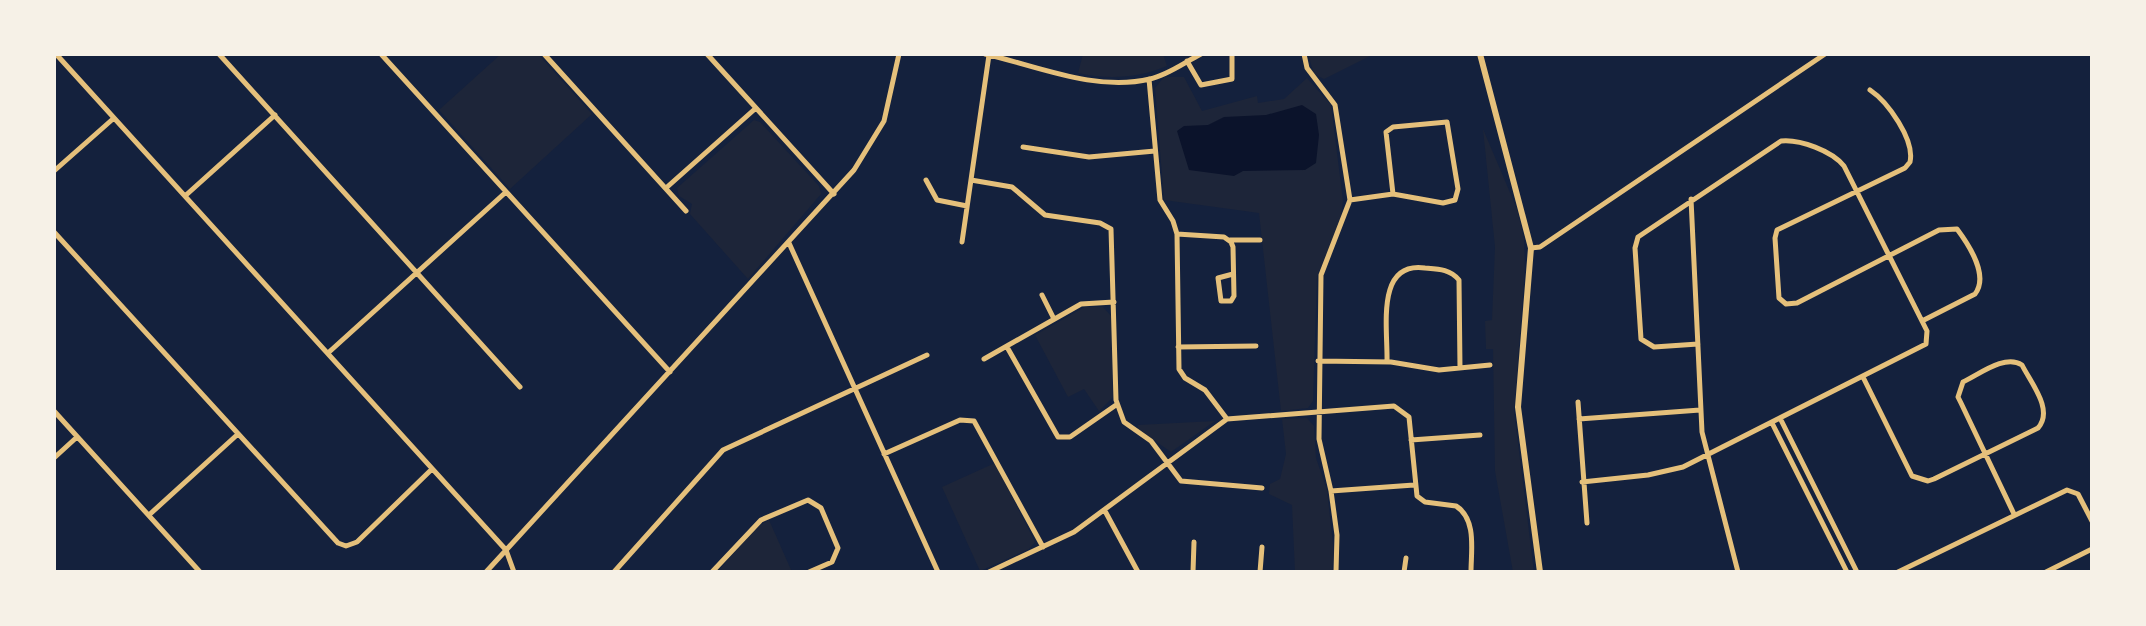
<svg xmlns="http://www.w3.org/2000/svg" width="2146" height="626" font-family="'Titillium Web',sans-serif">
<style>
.green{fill:#1d2539}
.water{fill:#0b132b}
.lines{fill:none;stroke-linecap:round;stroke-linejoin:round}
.minor{stroke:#e5c07b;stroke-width:5}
.tertiary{stroke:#e5c07b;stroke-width:6}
</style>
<rect width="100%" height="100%" fill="#14213d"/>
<path class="green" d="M501 54H538L592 114 510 189 439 110Z
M1083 54H1163L1167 66C1139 78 1108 80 1078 73Z
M1308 54H1374L1324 79 1314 74Z
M1164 77H1184L1202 111 1257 96 1258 103 1284 99 1307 78 1331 105 1343 201 1340 223 1317 276 1313 401 1308 408 1281 411 1259 213 1164 200 1155 88Z
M754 120 760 122 819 186 821 194 748 279 690 214 692 204 679 196 677 188Z
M1483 129 1517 209 1524 238 1525 269 1514 411 1534 572H1513L1495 471 1493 349H1486L1485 321 1492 320 1495 247Z
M1085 307H1103L1111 316 1113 397 1099 411 1084 389 1068 397 1035 335Z
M1307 418 1314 426 1316 458 1327 490 1334 553 1332 572H1295L1292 505 1269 494 1270 484 1280 479 1286 454 1282 419Z
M1215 421 1171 452 1138 429V425Z
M995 463 1035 542 1029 549 980 571 942 487Z
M769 520 792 572H717L757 527Z"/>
<path class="water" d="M1302 105 1316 114 1319 135 1316 163 1305 170 1243 171 1234 176 1189 170 1177 131 1184 126 1208 125 1224 117 1266 115Z"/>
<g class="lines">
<path class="minor" d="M56 54 506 550 514 572
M219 54 520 387
M381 54 670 372
M544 54 686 211
M707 54 834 194
M985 54C1037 66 1096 92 1150 79 1168 75 1185 62 1201 54
M1304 54 1307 68 1335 105 1350 200 1321 275 1319 439 1331 491 1337 535 1336 572
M1187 61 1201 85 1232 79V54
M1149 79 1160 200 1173 221 1177 234 1179 369 1185 378 1205 390 1227 419
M1870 90C1888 102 1915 140 1910 162L1905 168 1777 230 1775 238 1779 298 1786 304 1797 303 1939 230 1957 229C1969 245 1989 276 1975 294L1922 321
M1023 147 1089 157 1155 151
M54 171 114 118
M926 180 937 200 967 206
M971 180 1012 187 1045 215 1100 223 1111 229 1116 400 1124 422 1151 441 1181 481 1262 488
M666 188 756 108
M185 196 275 115
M1691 199 1702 432 1738 572
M1350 200 1393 194 1443 203 1455 200 1458 189 1447 122 1393 127 1386 132 1393 194
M54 232 338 543 346 546 357 542 432 469
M1177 234 1224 237 1231 242 1233 247 1234 296 1231 301H1221L1218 278 1233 274
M1230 240H1260
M962 242 989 55
M789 243 938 572
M1531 248 1540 247 1825 54
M1042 295 1054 319
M1007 347 1058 437H1070L1116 405
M1178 347 1256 346
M328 353 506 192
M984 359 1081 304 1114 302
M1318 361 1391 362 1439 370 1490 365
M1387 362C1388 329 1375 261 1425 268 1438 269 1450 269 1459 280L1460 368
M1863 377 1912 476 1928 481 1934 479 2038 428C2054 410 2031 383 2022 365 2005 354 1980 374 1963 382L1958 397 1961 403 2014 514
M1578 402 1587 523
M54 411 200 572
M1780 418 1857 572
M1579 419 1700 410
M1772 423 1847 572
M1411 440 1480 435
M884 454 960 420 974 421 1043 547
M54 458 77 437
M1582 482 1648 475 1683 467 1926 344 1927 331 1844 166C1832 151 1800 139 1781 141L1638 237 1635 248 1641 339 1654 347 1698 344
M1331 491 1414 485
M1105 511 1138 572
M149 515 238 434
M486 572 854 170 884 121 899 54
M614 572 723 450 927 355
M712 572 761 520 808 500 821 508 838 548 832 562 809 572
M989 572 1074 532 1227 419 1394 406 1409 417 1417 496 1425 502 1456 506C1477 519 1471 551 1471 572
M1193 572 1194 542
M1260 572 1262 547
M1404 572 1406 558
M1898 572 2067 490 2078 494 2092 521
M2046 572 2092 549"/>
<path class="tertiary" d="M1480 54 1531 248 1518 407 1540 572"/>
</g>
<rect width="2146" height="626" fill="none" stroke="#f6f1e7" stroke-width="112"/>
</svg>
